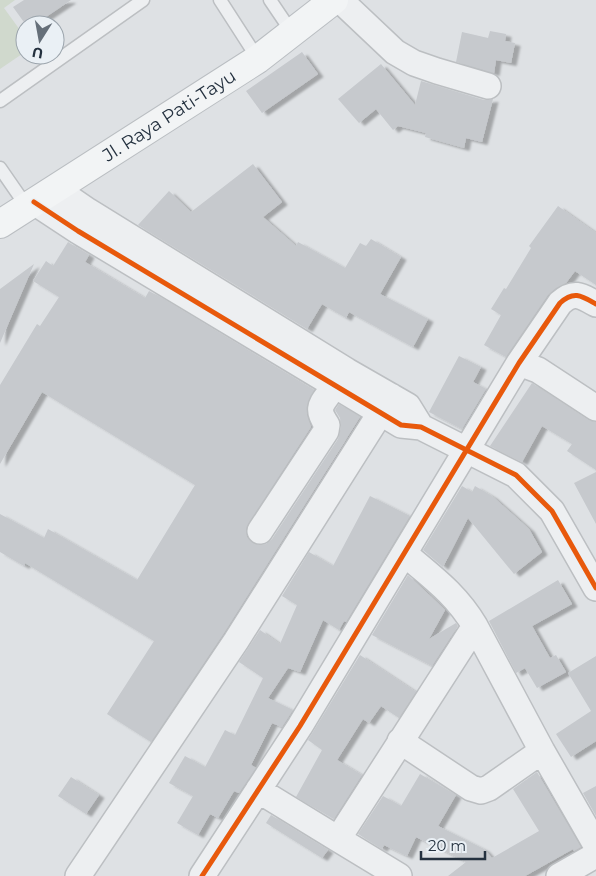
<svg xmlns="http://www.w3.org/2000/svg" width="596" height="876" font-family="Montserrat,sans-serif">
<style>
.green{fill:#d0d9cd}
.building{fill:#c6c9cd;filter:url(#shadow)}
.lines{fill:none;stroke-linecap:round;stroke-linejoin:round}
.service-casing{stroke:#bcbfc2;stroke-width:15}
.minor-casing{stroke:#bcbfc2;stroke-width:28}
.primary-casing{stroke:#babec2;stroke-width:30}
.service{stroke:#edeff1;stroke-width:12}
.minor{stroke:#edeff1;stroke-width:25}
.primary{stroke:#f2f4f5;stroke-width:28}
.cycleway-casing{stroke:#eaf0f5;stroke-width:8}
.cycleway{stroke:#e8590c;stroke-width:5}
.labels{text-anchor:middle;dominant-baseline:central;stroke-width:5;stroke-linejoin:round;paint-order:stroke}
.street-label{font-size:18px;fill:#24313f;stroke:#eaf0f5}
</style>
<defs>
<filter id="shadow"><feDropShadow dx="5.5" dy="3" stdDeviation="1" flood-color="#0004"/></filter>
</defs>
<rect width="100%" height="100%" fill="#dee1e4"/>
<path class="green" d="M0 0H15L4 8 25 37V52L0 69Z"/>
<path class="building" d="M24 0H71L34 25H26L13 7Z
M490 31 506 34 505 41 515 43 511 63 496 60 494 73 456 62 462 32 488 38Z
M302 52 318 74 262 113 246 91Z
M381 64 415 105 421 81 484 100 493 99 482 142 466 138 464 148 425 137 426 133 398 126 393 130 376 109 359 123 338 99Z
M253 164 282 202 263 217 296 246 298 242 345 268 360 243 366 246 371 239 401 257 380 294 428 319 413 347 349 312 346 318 322 304 307 329 138 225 169 191 191 212Z
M558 206 596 233V285L575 271 566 283 556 288 548 295 506 357 484 345 501 315 491 309 504 288 506 289 531 248 529 246Z
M68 242 89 255 85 262 145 298 149 291 162 298 314 390 307 406V415L311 427 248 524 246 530 247 537 253 543 259 545 266 544 272 539 338 439 341 427 340 418 335 410 339 404 360 417 224 633 151 742 107 714 154 641 25 563 24 566 0 552V514L44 538 48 529 137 580 195 485 42 392 0 464V385L37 324 40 326 59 297 33 281 46 261 53 266Z
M34 264 0 343V289Z
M459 356 481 367 473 382 486 389 462 429 429 412Z
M532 383 588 420 596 422V470L567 451 572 444 542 426 522 462 490 446Z
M596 472V524L574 483Z
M462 486 472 492 475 486 492 496 529 529 542 552 514 574 468 518 443 567 423 550Z
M370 496 410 516 346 622 344 621 339 630 323 620 300 672 288 668 268 698 293 710 282 727 272 723 251 765 256 768 239 793 234 791 218 818 210 814 198 835 177 823 193 796 169 783 185 756 205 767 225 730 235 735 263 678 239 662 260 630 280 644 297 605 282 596 309 552 333 566Z
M408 575 445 610 429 639 456 623 458 626 432 666 372 635Z
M558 580 572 604 532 626 550 658 556 655 566 672 537 688 525 668 516 673 489 621Z
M360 655 416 692 399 718 381 706 369 723 363 719 337 760 362 775 334 819 296 797 322 750 308 740Z
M596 656V741L571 757 556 734 591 711 568 673Z
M537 772 581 847 574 851 573 849 525 876H448L466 862 416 837 407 856 384 845 382 849 358 834 383 796 401 806 420 774 456 795 438 826 484 849 492 858 539 831 513 789Z
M71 777 99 795 86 814 58 796Z
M596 786V816L583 793Z
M271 815 328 850 322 858 266 823Z"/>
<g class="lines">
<g class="service-casing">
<path id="service" d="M220 0 258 59
M270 0 293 34
M0 101 143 0
M0 168 27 207"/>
</g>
<g class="minor-casing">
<path id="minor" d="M340 0 395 52 414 63 437 71 488 86
M56 189 88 211 347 371 408 406 421 427
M34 202 78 231 401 425 421 427 516 475 552 511 596 588
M519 363 538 370 596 408
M260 531 326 431 327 425C314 406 323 404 334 386
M475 626 542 751 596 845
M400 741 471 788 481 791 489 788 542 751
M258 790 338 839
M78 876 236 641 391 396
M202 876 300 726 519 363 560 303C574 290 582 296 596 304
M399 876 338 839 475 626C456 594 432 577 405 554
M559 876 596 855"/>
</g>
<g class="primary-casing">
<g id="primary">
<path id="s1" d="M0 224 258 59 334 0"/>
</g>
</g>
<use href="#service" class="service"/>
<use href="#minor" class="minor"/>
<use href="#primary" class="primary"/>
<g class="cycleway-casing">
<path id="cycleway" d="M34 202 78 231 401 425 421 427 516 475 552 511 596 588
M202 876 300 726 519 363 560 303C574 290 582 296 596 304"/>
</g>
<use href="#cycleway" class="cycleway"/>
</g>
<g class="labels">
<g class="street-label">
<text stroke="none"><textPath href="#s1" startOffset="201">Jl. Raya Pati-Tayu</textPath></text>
</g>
</g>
<g transform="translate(40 40) rotate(191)"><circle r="24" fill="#eaf0f5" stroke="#9ba4ac"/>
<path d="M0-4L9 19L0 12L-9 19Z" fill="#656f79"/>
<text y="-8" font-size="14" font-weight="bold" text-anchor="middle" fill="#24313f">U</text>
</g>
<path d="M421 851v8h64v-8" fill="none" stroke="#24313f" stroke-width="2.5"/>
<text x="428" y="851" font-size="15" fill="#24313f" stroke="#eaf0f5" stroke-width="4" paint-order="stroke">20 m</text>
</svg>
